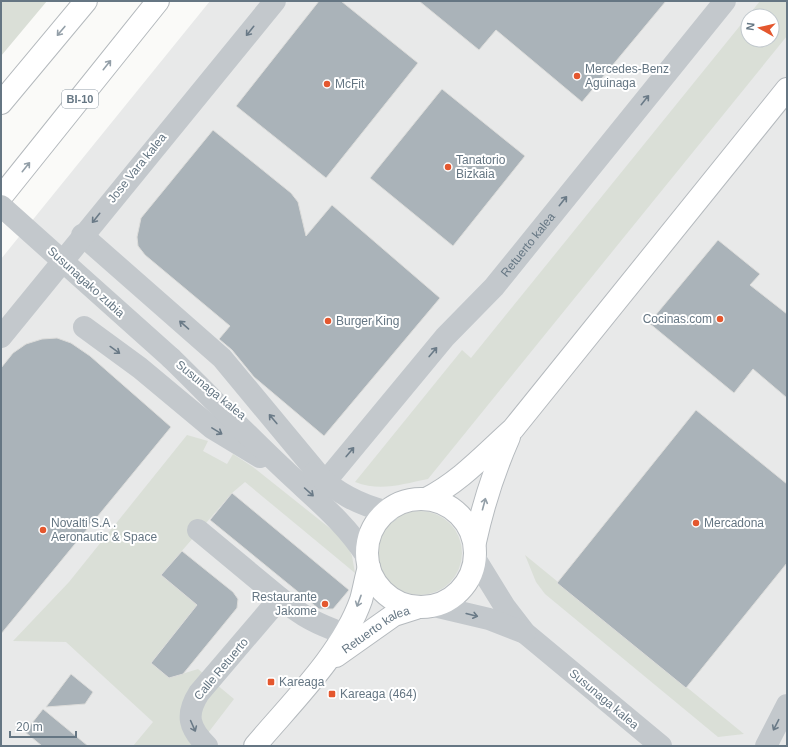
<svg xmlns="http://www.w3.org/2000/svg" width="788" height="747" font-family="Arial,sans-serif">
<style>
.built{fill:#e8e9e9;fill-rule:evenodd}
.green{fill:#dadfd7;fill-rule:evenodd}
.building{fill:#aab3b9;stroke:#dcdcda}
.lines{fill:none;stroke-linecap:round;stroke-linejoin:round}
.major-casing{stroke:#b5babe;stroke-width:24}
.highway-casing{stroke:#b4b9bd;stroke-width:24}
.minor{stroke:#c3c8cc;stroke-width:22}
.major{stroke:#fff;stroke-width:22}
.highway{stroke:#fff;stroke-width:22}
.minor-bridge{stroke:#c3c8cc;stroke-width:22}
.oneway{stroke:#939fa8}
.oneway2{stroke:#6a7a87}
.poi-dot{fill:#e4572e;stroke:#fff;stroke-width:1.5}
.labels{text-anchor:middle;dominant-baseline:central;stroke-width:4;stroke-linejoin:round;paint-order:stroke}
.shield{fill:#fff;stroke:#939fa8;stroke-width:1}
.shield-label{font-size:11px;font-weight:bold;fill:#657683}
.poi-label{font-size:12px;fill:#657683;stroke:#fff;text-anchor:start}
.street-label{font-size:12px;fill:#657683;stroke:#fff}
</style>
<rect width="100%" height="100%" fill="#fafaf8"/>
<path class="built" d="M210 1H787V746H1V259ZM748 16H772V40H748Z"/>
<path class="green" d="M1 1H47L1 56Z
M760 1H787V36L428 479C402 484 381 492 355 482L462 350 471 358ZM748 16H772V40H748Z
M187 435 208 441 203 451 227 464 233 454 253 467 346 541 352 556 355 573 245 482 232 493 161 575 197 605 151 663 169 678 198 669 234 699 198 746H133L153 722 66 642 13 641 69 582Z
M378 553a42 42 0 1 1 84 0a42 42 0 1 1-84 0Z
M525 555 744 734 718 737 545 594 536 582Z"/>
<path class="building" d="M319 1H341L418 63 326 178 236 106Z
M419 1H666L582 102 496 30 479 50Z
M442 89 525 156 453 246 370 178Z
M213 130 291 193 298 202 306 236 332 205 440 298 324 436 254 377 232 350 219 339 230 326 145 255 138 246 137 237 141 218Z
M718 240 760 274 750 285 787 314V398L753 369 734 393 649 323Z
M57 338 71 343 90 356 171 427 1 634V368L13 353 26 344 42 339Z
M696 410 787 484V563L686 688 557 583Z
M232 493 349 590 333 609H319L210 520Z
M182 551 233 592 238 599 237 608 183 674 169 678 151 663 197 605 161 575Z
M71 674 93 692 85 704 46 707Z
M43 709 88 746H42L25 732Z"/>
<g class="lines">
<g class="major-casing">
<g id="major">
<circle cx="421" cy="553" r="54"/>
<path d="M426 499C460 482 485 454 513 429L787 89"/>
<path d="M475 542C483 505 494 471 509 437"/>
<path id="s2" d="M336 656 394 615 416 608"/>
<path d="M255 746C291 703 342 654 361 600 364 589 366 577 369 567"/>
</g>
</g>
<g class="highway-casing">
<path id="highway" d="M1 103 86 1
M1 197 158 1"/>
</g>
<g class="minor">
<path id="s1" d="M82 235 222 358 325 482 445 337 494 287 725 1"/>
<path d="M84 327 140 368 212 428 260 457"/>
<path d="M1 337 275 1"/>
<path d="M171 358C211 397 249 437 290 475 318 501 347 525 367 557"/>
<path d="M314 473C339 493 356 504 388 512"/>
<path d="M198 530 280 598"/>
<path d="M476 560 505 607 525 633 661 746"/>
<path d="M434 606 489 619 525 633"/>
<path d="M207 746C189 728 185 715 199 693L280 598C303 617 317 624 345 634"/>
<path d="M766 746 787 705"/>
</g>
<use href="#major" class="major"/>
<use href="#highway" class="highway"/>
<path class="minor-bridge" d="M1 206 171 358"/>
</g>
<defs><path id="oneway-shaft" d="M-6 0H5M1.5-3L5.5 0L1.5 3" fill="none" stroke-width="1.6" stroke-linecap="round" stroke-linejoin="round"/></defs>
<g class="oneway">
<use href="#oneway-shaft" transform="translate(61 31) rotate(130)"/>
<use href="#oneway-shaft" transform="translate(107 65) rotate(-51)"/>
<use href="#oneway-shaft" transform="translate(26 167) rotate(-51)"/>
<use href="#oneway-shaft" transform="translate(484 504) rotate(-75)"/>
<use href="#oneway-shaft" transform="translate(359 601) rotate(110)"/>
</g>
<g class="oneway2">
<use href="#oneway-shaft" transform="translate(250 31) rotate(129)"/>
<use href="#oneway-shaft" transform="translate(645 100) rotate(-51)"/>
<use href="#oneway-shaft" transform="translate(563 201) rotate(-51)"/>
<use href="#oneway-shaft" transform="translate(96 218) rotate(129)"/>
<use href="#oneway-shaft" transform="translate(184 325) rotate(-139)"/>
<use href="#oneway-shaft" transform="translate(115 350) rotate(36)"/>
<use href="#oneway-shaft" transform="translate(433 352) rotate(-50)"/>
<use href="#oneway-shaft" transform="translate(273 419) rotate(-130)"/>
<use href="#oneway-shaft" transform="translate(217 431) rotate(31)"/>
<use href="#oneway-shaft" transform="translate(350 452) rotate(-50)"/>
<use href="#oneway-shaft" transform="translate(309 492) rotate(42)"/>
<use href="#oneway-shaft" transform="translate(472 615) rotate(14)"/>
<use href="#oneway-shaft" transform="translate(776 725) rotate(117)"/>
<use href="#oneway-shaft" transform="translate(193 726) rotate(66)"/>
</g>
<g class="poi-dot">
<circle cx="577" cy="76" r="4"/>
<circle cx="327" cy="84" r="4"/>
<circle cx="448" cy="167" r="4"/>
<circle cx="720" cy="319" r="4"/>
<circle cx="328" cy="321" r="4"/>
<circle cx="696" cy="523" r="4"/>
<circle cx="43" cy="530" r="4"/>
<circle cx="325" cy="604" r="4"/>
<rect x="267" y="678" width="8" height="8" rx="2"/>
<rect x="328" y="690" width="8" height="8" rx="2"/>
</g>
<g class="labels">
<rect class="shield" x="62" y="90" width="36" height="18" rx="3"/>
<g class="shield-label">
<text x="80" y="99">BI-10</text>
</g>
<g class="poi-label">
<text x="585" y="69">Mercedes-Benz<tspan x="585" dy="14">Aguinaga</tspan></text>
<text x="335" y="84">McFit</text>
<text x="456" y="160">Tanatorio<tspan x="456" dy="14">Bizkaia</tspan></text>
<text x="712" y="319" text-anchor="end">Cocinas.com</text>
<text x="336" y="321">Burger King</text>
<text x="51" y="523">Novalti S.A .<tspan x="51" dy="14">Aeronautic &amp; Space</tspan></text>
<text x="704" y="523">Mercadona</text>
<text x="317" y="597" text-anchor="end">Restaurante<tspan x="317" dy="14">Jakome</tspan></text>
<text x="279" y="682">Kareaga</text>
<text x="340" y="694">Kareaga (464)</text>
</g>
<g class="street-label">
<text transform="translate(137 168) rotate(-51)">Jose Vara kalea</text>
<text stroke="none"><textPath href="#s1" startOffset="660">Retuerto kalea</textPath></text>
<text transform="translate(86 282) rotate(42)">Susunagako zubia</text>
<text transform="translate(211 390) rotate(39)">Susunaga kalea</text>
<text stroke="none"><textPath href="#s2" startOffset="48">Retuerto kalea</textPath></text>
<text transform="translate(221 669) rotate(-50)">Calle Retuerto</text>
<text transform="translate(604 699) rotate(40)">Susunaga kalea</text>
</g>
</g>
<rect width="788" height="747" fill="none" stroke="#657683" stroke-width="4"/>
<g transform="translate(760 28) rotate(278)"><circle r="19" fill="#ffffff" stroke="#c1c8cd"/>
<path d="M0-3L7 15L0 10L-7 15Z" fill="#e4572e"/>
<text y="-6" font-size="11" font-weight="bold" text-anchor="middle" fill="#657683">N</text>
</g>
<path d="M10 731v6h66v-6" fill="none" stroke="#657683" stroke-width="2"/>
<text x="16" y="731" font-size="12" fill="#657683" stroke="#ffffff" stroke-width="3" paint-order="stroke">20 m</text>
</svg>
